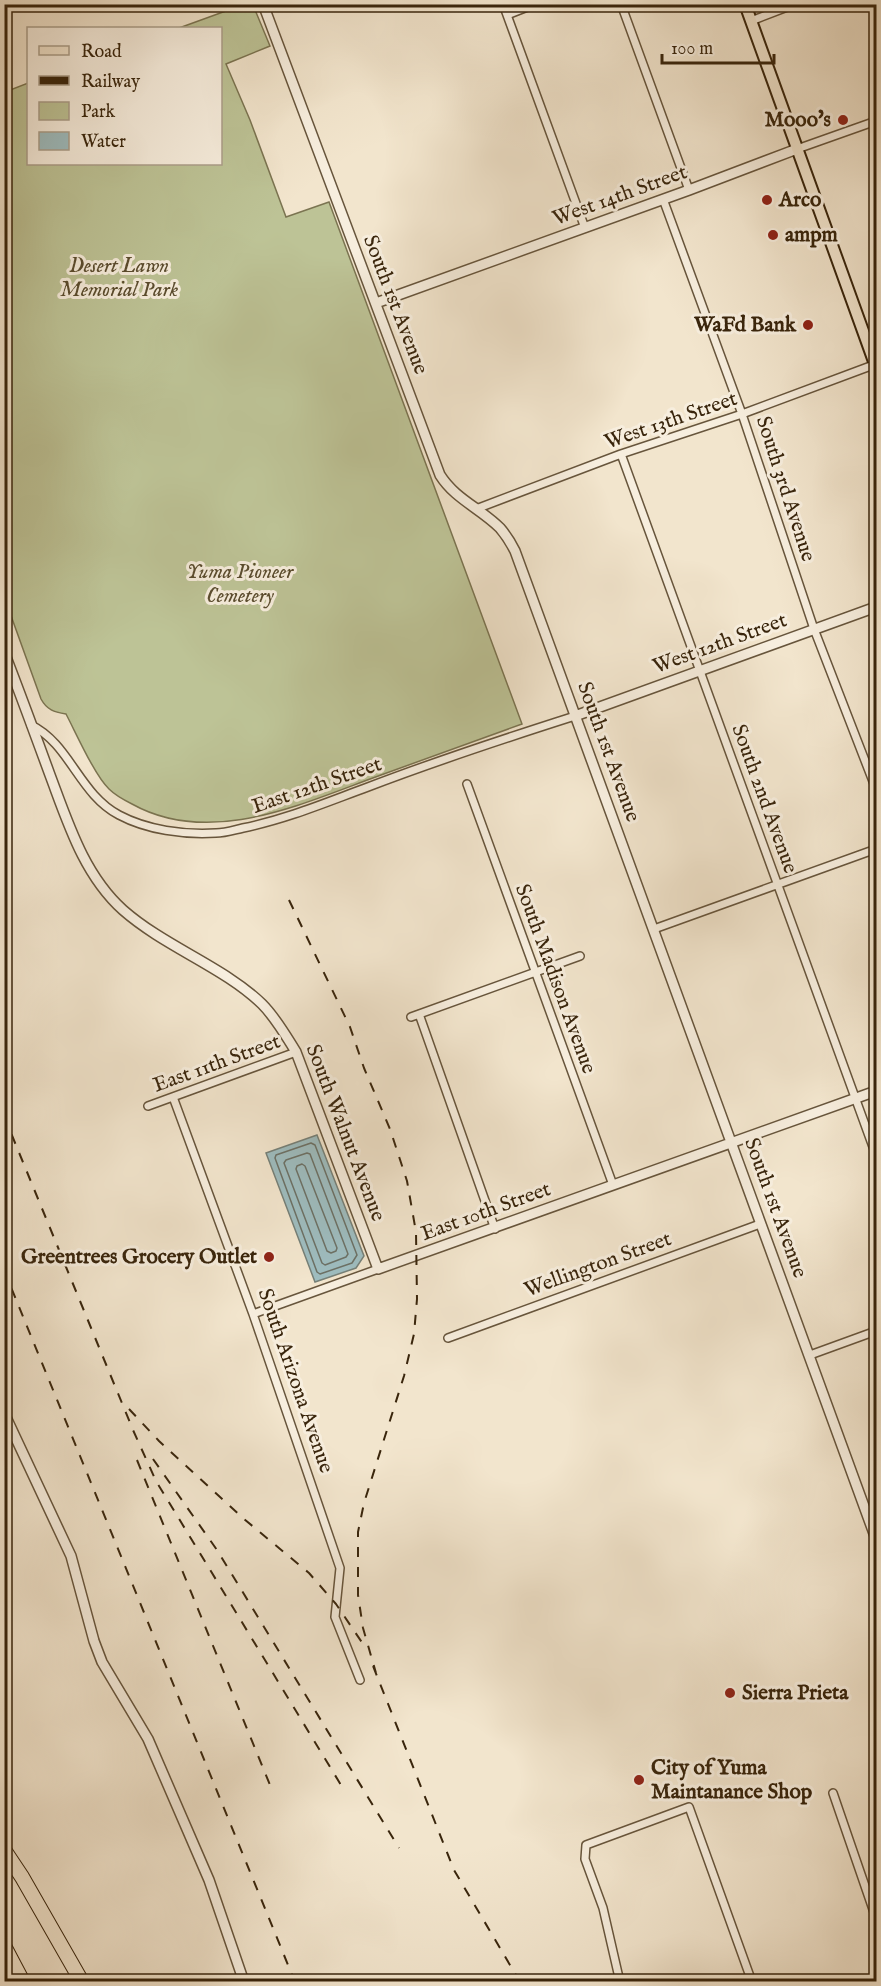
<svg xmlns="http://www.w3.org/2000/svg" width="881" height="1986" font-family="'IM FELL English',serif">
<style>
.green{fill:#bdc396;stroke:#7b7451;stroke-width:1.5}
.water{fill:#9ebdc0;stroke:#768078;stroke-width:1.5}
.lines{fill:none;stroke-linecap:round;stroke-linejoin:round}
.shore{stroke:#6c7166;stroke-width:1.5}
.minor-casing{stroke:#67553c;stroke-width:10}
.tertiary-casing{stroke:#67553c;stroke-width:12}
.primary-casing{stroke:#39250c;stroke-width:14}
.motorway-casing{stroke:#39250c;stroke-width:16}
.minor{stroke:#f7eede;stroke-width:7}
.tertiary{stroke:#f7eede;stroke-width:9}
.primary{stroke:#f2e5cd;stroke-width:10}
.motorway{stroke:#f2e5cd;stroke-width:14}
.rail{stroke:#39250c;stroke-width:2;stroke-dasharray:10 10;stroke-linecap:butt}
.poi-dot{fill:#8f2418;stroke:#f7eede;stroke-width:2}
.labels{text-anchor:middle;dominant-baseline:central;stroke-width:6;stroke-linejoin:round;paint-order:stroke}
.poi-label{font-size:21px;font-weight:bold;fill:#39250c;stroke:#f7eede;text-anchor:start}
.street-label{font-size:21px;fill:#39250c;stroke:#f7eede}
.park-label{font-size:21px;font-style:italic;fill:#5a4c2e;stroke:#f7eede}
</style>
<rect width="100%" height="100%" fill="#f2e5cd"/>
<filter id="stains"><feTurbulence type="fractalNoise" baseFrequency=".00333" numOctaves="4"/><feColorMatrix values="0 0 0 0 .2 0 0 0 0 .09 0 0 0 0 .02 0 0 0 .5 -.17"/></filter>
<radialGradient id="worn" r=".72"><stop offset=".6" stop-color="#630" stop-opacity="0"/><stop offset="1" stop-color="#630" stop-opacity=".3"/></radialGradient>
<path class="green" d="M245 4 253 5 270 46 226 64 250 120 286 217 329 202 522 724C475 741 428 758 381 775 303 803 211 848 132 804 124 800 115 795 109 789 95 776 76 733 66 714 54 712 47 710 41 699L5 599V92L28 83V164H220V28H179Z"/>
<path class="water" d="M317 1135 364 1256 356 1268 315 1282 266 1153Z"/>
<g class="lines">
<path class="shore" d="M311 1143 315 1145 357 1255 352 1263 320 1274 317 1272 275 1158 276 1155Z
M307 1153 310 1154 348 1254 346 1257 325 1265 322 1263 284 1163 286 1160Z
M302 1164 305 1166 337 1248 336 1251 331 1253 327 1251 296 1169 297 1166Z"/>
<g class="minor-casing">
<path id="minor" d="M503 4 585 228
M621 4 689 190
M507 15 535 4
M751 21 795 4
M797 149 876 121
M663 199 742 414 814 629 876 789
M621 454 876 1155
M476 509 621 454 742 414 876 364
M31 725C70 744 79 794 119 815 147 830 184 835 216 833 225 833 234 830 243 828 287 819 327 802 368 787 436 761 506 738 575 716
M467 784 613 1185
M654 929 876 849
M419 1014 495 1229
M411 1017 580 956
M173 1097 253 1314 340 1568 335 1617 360 1680
M148 1106 296 1052
M253 1314 378 1269
M448 1338 760 1224
M810 1355 876 1331
M833 1793 876 1918
M407 1980 408 1982
M620 1982 603 1908 585 1859 586 1845 689 1807 752 1982"/>
</g>
<g class="tertiary-casing">
<path id="tertiary" d="M263 4 440 475C455 499 480 508 500 528 506 535 511 543 515 551L876 1539
M376 303 689 190 797 149
M4 652C20 693 35 734 50 775 68 823 84 875 123 910 165 947 224 967 262 1004 276 1018 286 1036 296 1052L378 1269 876 1091
M575 716 876 607
M4 1413 71 1556 94 1641 102 1662 148 1739 209 1880 244 1982"/>
</g>
<g class="primary-casing">
<path id="primary" d="M745 4 876 367"/>
</g>
<g class="motorway-casing">
<path id="motorway" d="M4 1850 22 1877 82 1982
M4 1946 23 1982"/>
</g>
<use href="#minor" class="minor"/>
<use href="#tertiary" class="tertiary"/>
<use href="#primary" class="primary"/>
<use href="#motorway" class="motorway"/>
<path class="rail" d="M289 900 350 1027 364 1068 390 1129 407 1181 416 1232 417 1299 414 1334 404 1376 364 1503 358 1532V1595L363 1628 376 1673
M4 1116 133 1430 156 1481 341 1785
M4 1270 295 1982
M129 1409 159 1441 244 1519 309 1573 336 1604 363 1644
M153 1459 217 1550 399 1848
M137 1460 270 1785
M373 1666 454 1870 520 1982"/>
</g>
<g class="poi-dot">
<circle cx="843" cy="120" r="6"/>
<circle cx="767" cy="200" r="6"/>
<circle cx="773" cy="235" r="6"/>
<circle cx="808" cy="325" r="6"/>
<circle cx="269" cy="1257" r="6"/>
<circle cx="730" cy="1693" r="6"/>
<circle cx="639" cy="1780" r="6"/>
</g>
<g class="labels">
<g class="poi-label">
<text x="831" y="120" text-anchor="end">Mooo's</text>
<text x="779" y="200">Arco</text>
<text x="785" y="235">ampm</text>
<text x="796" y="325" text-anchor="end">WaFd Bank</text>
<text x="257" y="1257" text-anchor="end">Greentrees Grocery Outlet</text>
<text x="742" y="1693">Sierra Prieta</text>
<text x="651" y="1768">City of Yuma<tspan x="651" dy="24">Maintanance Shop</tspan></text>
</g>
<g class="street-label">
<text transform="translate(620 196) rotate(-20)">West 14th Street</text>
<text transform="translate(395 305) rotate(69)">South 1st Avenue</text>
<text transform="translate(671 421) rotate(-19)">West 13th Street</text>
<text transform="translate(785 489) rotate(72)">South 3rd Avenue</text>
<text transform="translate(720 644) rotate(-20)">West 12th Street</text>
<text transform="translate(608 752) rotate(70)">South 1st Avenue</text>
<text transform="translate(317 786) rotate(-19)">East 12th Street</text>
<text transform="translate(764 799) rotate(70)">South 2nd Avenue</text>
<text transform="translate(555 979) rotate(70)">South Madison Avenue</text>
<text transform="translate(217 1064) rotate(-20)">East 11th Street</text>
<text transform="translate(345 1133) rotate(69)">South Walnut Avenue</text>
<text transform="translate(775 1208) rotate(70)">South 1st Avenue</text>
<text transform="translate(486 1212) rotate(-20)">East 10th Street</text>
<text transform="translate(598 1265) rotate(-20)">Wellington Street</text>
<text transform="translate(295 1381) rotate(71)">South Arizona Avenue</text>
</g>
<g class="park-label">
<text x="119" y="266">Desert Lawn<tspan x="119" dy="24">Memorial Park</tspan></text>
<text x="240" y="572">Yuma Pioneer<tspan x="240" dy="24">Cemetery</tspan></text>
</g>
</g>
<rect width="881" height="1986" fill="none" stroke="#f2e5cd" stroke-width="24"/>
<rect x="6" y="6" width="869" height="1974" fill="none" stroke="#39250c" stroke-width="3"/>
<rect x="12" y="12" width="857" height="1962" fill="none" stroke="#39250c" stroke-width="1.5"/>
<rect x="27" y="27" width="195" height="138" fill="#f7eede" stroke="#ab9e8a" stroke-width="1.5"/>
<rect x="39" y="46" width="30" height="9" fill="#f2e5cd" stroke="#ab9e8a" stroke-width="1.5"/>
<text x="81" y="57" font-size="18" fill="#39250c">Road</text>
<rect x="39" y="76" width="30" height="9" fill="#39250c" stroke="#ab9e8a" stroke-width="1.5"/>
<text x="81" y="87" font-size="18" fill="#39250c">Railway</text>
<rect x="39" y="102" width="30" height="18" fill="#bdc396" stroke="#ab9e8a" stroke-width="1.5"/>
<text x="81" y="117" font-size="18" fill="#39250c">Park</text>
<rect x="39" y="132" width="30" height="18" fill="#9ebdc0" stroke="#ab9e8a" stroke-width="1.5"/>
<text x="81" y="147" font-size="18" fill="#39250c">Water</text>
<path d="M662 54v9h112v-9" fill="none" stroke="#39250c" stroke-width="3"/>
<text x="671" y="54" font-size="18" fill="#39250c" stroke="#f7eede" stroke-width="4.5" paint-order="stroke">100 m</text>
<rect width="100%" height="100%" filter="url(#stains)"/>
<rect width="100%" height="100%" fill="url(#worn)"/>
</svg>
